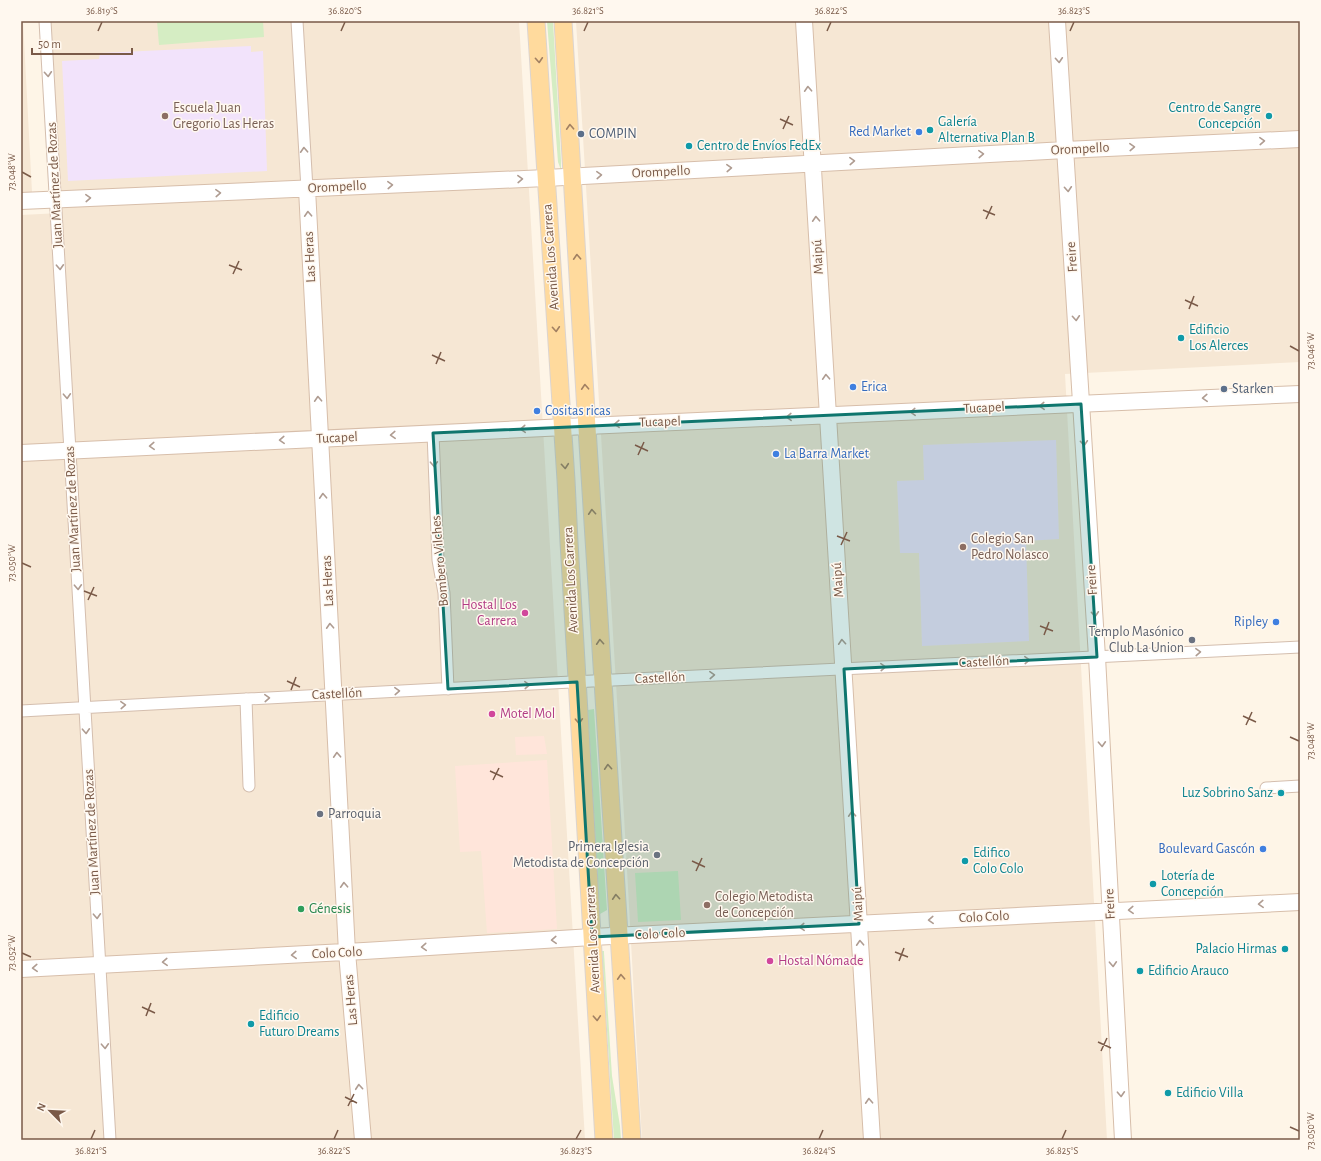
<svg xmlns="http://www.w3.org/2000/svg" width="1321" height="1161" font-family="'Alegreya Sans',sans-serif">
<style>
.residential{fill:#f6e7d4}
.commercial{fill:#ffe5da}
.education{fill:#f2e3fb}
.green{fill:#d5edc3}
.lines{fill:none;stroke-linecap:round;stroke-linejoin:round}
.street-casing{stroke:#d4beae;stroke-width:13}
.secondary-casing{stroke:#d7beaa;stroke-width:18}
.primary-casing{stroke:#dcd4cf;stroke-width:19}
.street{stroke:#fff;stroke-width:11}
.secondary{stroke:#fff;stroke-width:16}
.primary{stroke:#ffda9d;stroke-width:17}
.oneway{stroke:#a28062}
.oneway2{stroke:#af9c91}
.marked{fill:#0f766e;fill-opacity:0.2;stroke:#0f766e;stroke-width:3;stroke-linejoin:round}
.ticks{fill:none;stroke:#7a5a48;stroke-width:1.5}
.education-dot{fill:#8d6e63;stroke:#fff8ef;stroke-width:1.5}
.culture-dot{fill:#0f9aa8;stroke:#fff8ef;stroke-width:1.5}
.shop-dot{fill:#3f7fe0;stroke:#fff8ef;stroke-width:1.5}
.service-dot{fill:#5c6f8a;stroke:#fff8ef;stroke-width:1.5}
.hotel-dot{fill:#d1479c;stroke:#fff8ef;stroke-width:1.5}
.worship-dot{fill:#6b7280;stroke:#fff8ef;stroke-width:1.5}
.leisure-dot{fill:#2e9e5b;stroke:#fff8ef;stroke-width:1.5}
.labels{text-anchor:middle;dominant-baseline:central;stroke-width:3;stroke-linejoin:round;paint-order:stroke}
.education-label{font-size:14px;fill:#785e54;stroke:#fff8ef;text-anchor:start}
.culture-label{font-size:14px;fill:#0d838f;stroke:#fff8ef;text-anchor:start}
.shop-label{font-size:14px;fill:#366cbe;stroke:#fff8ef;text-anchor:end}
.service-label{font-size:14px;fill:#4e5e75;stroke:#fff8ef;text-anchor:start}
.street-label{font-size:14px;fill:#7a5a48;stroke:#fff8ef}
.hotel-label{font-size:14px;fill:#b23c85;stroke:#fff8ef;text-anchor:start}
.worship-label{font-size:14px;fill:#5b616d;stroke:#fff8ef;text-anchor:end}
.leisure-label{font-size:14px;fill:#27864d;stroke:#fff8ef;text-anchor:start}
.neatline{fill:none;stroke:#7a5a48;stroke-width:1.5}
.ticks-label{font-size:10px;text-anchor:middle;fill:#7a5a48}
</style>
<rect width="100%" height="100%" fill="#fef5e7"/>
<path class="residential" d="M21 21H23L32 192H21Z
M51 21H519L585 1140H21V215L60 213Z
M576 21H1300V362L1065 374 1107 1140H642L624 816Z"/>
<path class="commercial" d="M544 736 547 754 516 755 515 737Z
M547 760 557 929 487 933 481 851 460 852 455 766Z"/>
<path class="education" d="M251 46V52L263 51 267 171 68 181 62 61 99 59 100 53Z
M1056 440 1059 539 1026 541 1029 641 922 646 919 553H900L897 481 924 480 923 445Z"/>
<path class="green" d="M157 21H263L264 37 159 45Z
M547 21H553L561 160V170L558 162Z
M594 709 607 910 600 914 588 710Z
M678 871 681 920 638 922 635 873Z
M602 951H604V953L612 1076 620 1126 621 1140H614Z"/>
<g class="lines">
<g class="street-casing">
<path id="street" d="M45 21 110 1140
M297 21 307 189
M433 433 438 560 444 593 448 689
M246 699 249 786
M21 711 551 683 1300 647
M1266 788 1300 786"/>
</g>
<g class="secondary-casing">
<path id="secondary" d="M804 21 872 1140
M1057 21 1097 657 1123 1140
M307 189 347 952 363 1140
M21 201 546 178 1065 150 1300 139
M21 453 587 426 1300 394
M21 969 364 951 592 937 1300 902"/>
</g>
<g class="primary-casing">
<path id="primary" d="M536 21 566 480 569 542 604 1140
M563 21 586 412 632 1140"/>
</g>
<use href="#street" class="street"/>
<use href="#secondary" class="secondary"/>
<use href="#primary" class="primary"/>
</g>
<defs><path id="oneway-chevron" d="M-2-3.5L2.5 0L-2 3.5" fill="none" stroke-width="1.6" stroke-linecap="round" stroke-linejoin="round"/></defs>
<g class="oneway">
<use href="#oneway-chevron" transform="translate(539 60) rotate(86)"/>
<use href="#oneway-chevron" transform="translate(570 127) rotate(-93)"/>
<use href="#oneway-chevron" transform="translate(577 257) rotate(-93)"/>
<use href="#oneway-chevron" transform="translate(556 329) rotate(86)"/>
<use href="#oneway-chevron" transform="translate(585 387) rotate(-93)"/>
<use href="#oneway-chevron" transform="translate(565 466) rotate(85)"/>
<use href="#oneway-chevron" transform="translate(592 512) rotate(-94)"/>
<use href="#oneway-chevron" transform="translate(600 642) rotate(-94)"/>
<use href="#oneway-chevron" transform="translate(579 721) rotate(87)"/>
<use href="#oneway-chevron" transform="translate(608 767) rotate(-94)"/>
<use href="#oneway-chevron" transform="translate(616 897) rotate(-94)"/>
<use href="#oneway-chevron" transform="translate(621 977) rotate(-93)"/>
<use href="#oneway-chevron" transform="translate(597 1018) rotate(87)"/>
</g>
<g class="oneway2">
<use href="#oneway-chevron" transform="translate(1059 60) rotate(86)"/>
<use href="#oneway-chevron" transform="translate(48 74) rotate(86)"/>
<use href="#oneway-chevron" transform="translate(808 89) rotate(-93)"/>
<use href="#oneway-chevron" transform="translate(1262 141) rotate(-3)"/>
<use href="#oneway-chevron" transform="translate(1132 147) rotate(-3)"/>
<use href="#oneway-chevron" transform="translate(304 150) rotate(-93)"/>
<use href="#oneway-chevron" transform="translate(981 154) rotate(-3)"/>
<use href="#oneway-chevron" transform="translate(852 161) rotate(-3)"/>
<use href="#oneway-chevron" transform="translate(729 168) rotate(-3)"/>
<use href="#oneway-chevron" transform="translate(599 175) rotate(-3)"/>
<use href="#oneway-chevron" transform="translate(520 179) rotate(-2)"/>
<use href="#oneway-chevron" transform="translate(390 185) rotate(-3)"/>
<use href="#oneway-chevron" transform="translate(1068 189) rotate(86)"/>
<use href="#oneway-chevron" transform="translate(218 193) rotate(-3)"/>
<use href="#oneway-chevron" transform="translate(88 198) rotate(-3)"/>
<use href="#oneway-chevron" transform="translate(308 214) rotate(-93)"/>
<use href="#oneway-chevron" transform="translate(816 219) rotate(-93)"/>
<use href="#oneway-chevron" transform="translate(60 267) rotate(87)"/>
<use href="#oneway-chevron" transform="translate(1076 318) rotate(86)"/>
<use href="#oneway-chevron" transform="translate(826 377) rotate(-93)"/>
<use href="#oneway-chevron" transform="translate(67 396) rotate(87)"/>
<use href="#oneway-chevron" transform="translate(1205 398) rotate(177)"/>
<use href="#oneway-chevron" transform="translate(318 399) rotate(-93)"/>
<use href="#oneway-chevron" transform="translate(1042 406) rotate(177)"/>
<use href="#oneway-chevron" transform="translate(913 412) rotate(177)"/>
<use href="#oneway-chevron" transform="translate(789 417) rotate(178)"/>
<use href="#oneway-chevron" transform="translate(617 424) rotate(178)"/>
<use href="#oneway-chevron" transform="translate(523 429) rotate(176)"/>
<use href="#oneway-chevron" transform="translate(393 435) rotate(177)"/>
<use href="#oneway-chevron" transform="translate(282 440) rotate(177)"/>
<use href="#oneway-chevron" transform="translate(1084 443) rotate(86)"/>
<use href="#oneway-chevron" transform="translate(152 446) rotate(177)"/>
<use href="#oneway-chevron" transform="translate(434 464) rotate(87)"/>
<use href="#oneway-chevron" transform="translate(323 496) rotate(-93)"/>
<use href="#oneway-chevron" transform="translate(78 587) rotate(87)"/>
<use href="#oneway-chevron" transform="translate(1095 614) rotate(86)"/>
<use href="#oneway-chevron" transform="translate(330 626) rotate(-93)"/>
<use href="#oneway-chevron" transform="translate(842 642) rotate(-94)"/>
<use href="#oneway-chevron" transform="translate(1198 652) rotate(-3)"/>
<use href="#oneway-chevron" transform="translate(1027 660) rotate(-3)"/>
<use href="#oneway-chevron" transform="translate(883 667) rotate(-3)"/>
<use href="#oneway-chevron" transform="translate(712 675) rotate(-3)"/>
<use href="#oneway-chevron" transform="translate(527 685) rotate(-3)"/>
<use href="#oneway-chevron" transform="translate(397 691) rotate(-3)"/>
<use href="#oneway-chevron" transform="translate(267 698) rotate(-3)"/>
<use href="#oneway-chevron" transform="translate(123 705) rotate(-3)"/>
<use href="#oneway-chevron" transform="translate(86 731) rotate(87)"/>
<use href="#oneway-chevron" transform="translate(1102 744) rotate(87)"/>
<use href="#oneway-chevron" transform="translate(337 755) rotate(-93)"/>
<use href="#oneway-chevron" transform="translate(852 814) rotate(-93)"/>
<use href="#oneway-chevron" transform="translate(344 885) rotate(-93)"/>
<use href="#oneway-chevron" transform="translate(1261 904) rotate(177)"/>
<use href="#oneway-chevron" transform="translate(1131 910) rotate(177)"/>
<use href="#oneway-chevron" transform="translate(97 916) rotate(87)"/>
<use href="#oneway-chevron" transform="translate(931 920) rotate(177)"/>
<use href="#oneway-chevron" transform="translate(802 927) rotate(177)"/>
<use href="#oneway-chevron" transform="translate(554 940) rotate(177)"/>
<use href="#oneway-chevron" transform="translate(860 943) rotate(-93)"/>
<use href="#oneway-chevron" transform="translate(424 947) rotate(176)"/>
<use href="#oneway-chevron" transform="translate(294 955) rotate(177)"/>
<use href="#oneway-chevron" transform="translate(165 962) rotate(177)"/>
<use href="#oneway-chevron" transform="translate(1113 964) rotate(87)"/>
<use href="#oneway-chevron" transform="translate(35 968) rotate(177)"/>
<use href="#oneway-chevron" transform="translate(105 1046) rotate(87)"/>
<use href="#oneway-chevron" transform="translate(359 1087) rotate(-95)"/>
<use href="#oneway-chevron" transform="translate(1121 1094) rotate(87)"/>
<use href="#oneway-chevron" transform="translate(869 1101) rotate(-93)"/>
</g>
<path class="marked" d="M1081 404 1097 657 844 669 859 924 592 937 577 682 448 689 433 433Z"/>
<path class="ticks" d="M98 31 102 22M341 31 345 22M584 31 588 22M827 31 831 22M1070 31 1074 22M780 119 793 125M783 129 789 116M22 172 31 177M983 210 995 215M986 219 992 206M229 265 242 270M233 274 239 261M1185 300 1198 306M1189 309 1194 296M1290 346 1299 351M432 355 445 361M436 364 441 352M635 445 648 451M638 455 644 442M837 536 850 541M841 545 847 532M22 563 31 567M84 591 97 596M88 600 94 587M1040 626 1053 631M1044 635 1049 622M287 681 300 687M291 690 296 677M1243 716 1256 722M1246 725 1252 712M1290 737 1299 741M490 771 503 777M493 780 499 768M692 861 705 867M696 871 702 858M895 952 908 957M22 953 31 957M899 961 904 948M142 1007 155 1013M146 1016 151 1003M1098 1042 1111 1048M1101 1051 1107 1038M345 1097 357 1103M348 1106 354 1094M1290 1127 1299 1131M91 1139 95 1130M334 1139 338 1130M576 1139 581 1130M819 1139 823 1130M1062 1139 1066 1130"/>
<g class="education-dot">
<circle cx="165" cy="116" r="4"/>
<circle cx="963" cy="547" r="4"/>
<circle cx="707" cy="905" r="4"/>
</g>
<g class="culture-dot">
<circle cx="1269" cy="116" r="4"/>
<circle cx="930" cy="130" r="4"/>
<circle cx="689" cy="146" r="4"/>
<circle cx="1181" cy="338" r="4"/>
<circle cx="1281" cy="793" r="4"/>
<circle cx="965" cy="861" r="4"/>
<circle cx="1153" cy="884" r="4"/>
<circle cx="1285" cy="949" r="4"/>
<circle cx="1140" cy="971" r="4"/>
<circle cx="251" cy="1024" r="4"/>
<circle cx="1168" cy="1093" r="4"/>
</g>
<g class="shop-dot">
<circle cx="919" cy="132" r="4"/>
<circle cx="853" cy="387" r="4"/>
<circle cx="537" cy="411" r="4"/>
<circle cx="776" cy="454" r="4"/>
<circle cx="1276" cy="622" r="4"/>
<circle cx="1263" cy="849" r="4"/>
</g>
<g class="service-dot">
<circle cx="581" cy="134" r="4"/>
<circle cx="1224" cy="389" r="4"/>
</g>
<g class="hotel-dot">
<circle cx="525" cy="613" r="4"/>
<circle cx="492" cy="714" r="4"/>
<circle cx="770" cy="961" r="4"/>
</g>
<g class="worship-dot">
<circle cx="1192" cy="640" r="4"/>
<circle cx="320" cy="814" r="4"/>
<circle cx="657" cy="855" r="4"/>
</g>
<circle class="leisure-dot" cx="301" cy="909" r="4"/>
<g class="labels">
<g class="education-label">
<text x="173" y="108">Escuela Juan<tspan x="173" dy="16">Gregorio Las Heras</tspan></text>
<text x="971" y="539">Colegio San<tspan x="971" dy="16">Pedro Nolasco</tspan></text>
<text x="715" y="897">Colegio Metodista<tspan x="715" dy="16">de Concepción</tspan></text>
</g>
<g class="culture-label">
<text x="1261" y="108" text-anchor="end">Centro de Sangre<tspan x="1261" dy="16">Concepción</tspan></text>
<text x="938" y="122">Galería<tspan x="938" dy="16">Alternativa Plan B</tspan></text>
<text x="697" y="146">Centro de Envíos FedEx</text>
<text x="1189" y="330">Edificio<tspan x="1189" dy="16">Los Alerces</tspan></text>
<text x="1273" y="793" text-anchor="end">Luz Sobrino Sanz</text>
<text x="973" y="853">Edifico<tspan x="973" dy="16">Colo Colo</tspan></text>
<text x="1161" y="876">Lotería de<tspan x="1161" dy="16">Concepción</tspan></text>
<text x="1277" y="949" text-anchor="end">Palacio Hirmas</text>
<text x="1148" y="971">Edificio Arauco</text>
<text x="259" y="1016">Edificio<tspan x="259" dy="16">Futuro Dreams</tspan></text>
<text x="1176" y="1093">Edificio Villa</text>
</g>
<g class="shop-label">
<text x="911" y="132">Red Market</text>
<text x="861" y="387" text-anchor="start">Erica</text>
<text x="545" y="411" text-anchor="start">Cositas ricas</text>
<text x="784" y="454" text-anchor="start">La Barra Market</text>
<text x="1268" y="622">Ripley</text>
<text x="1255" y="849">Boulevard Gascón</text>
</g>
<g class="service-label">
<text x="589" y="134">COMPIN</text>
<text x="1232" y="389">Starken</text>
</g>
<g class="street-label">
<text transform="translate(1080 149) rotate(-3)">Orompello</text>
<text transform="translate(661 172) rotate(-3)">Orompello</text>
<text transform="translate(55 185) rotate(-93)">Juan Martínez de Rozas</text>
<text transform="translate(337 187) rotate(-3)">Orompello</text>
<text transform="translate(310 257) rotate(-93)">Las Heras</text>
<text transform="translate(551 257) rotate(-94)">Avenida Los Carrera</text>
<text transform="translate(818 257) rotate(-93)">Maipú</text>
<text transform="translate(1072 257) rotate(-94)">Freire</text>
<text transform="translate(984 408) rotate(-3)">Tucapel</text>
<text transform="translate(660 422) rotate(-2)">Tucapel</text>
<text transform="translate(337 438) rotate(-3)">Tucapel</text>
<text transform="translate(73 509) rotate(-93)">Juan Martínez de Rozas</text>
<text transform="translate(440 561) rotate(-95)">Bombero Vilches</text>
<text transform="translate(571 580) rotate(-93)">Avenida Los Carrera</text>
<text transform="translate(838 580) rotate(-94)">Maipú</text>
<text transform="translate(1092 580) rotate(-94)">Freire</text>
<text transform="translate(328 581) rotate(-93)">Las Heras</text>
<text transform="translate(984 662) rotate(-3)">Castellón</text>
<text transform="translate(660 678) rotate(-3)">Castellón</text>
<text transform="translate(337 694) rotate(-3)">Castellón</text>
<text transform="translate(92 832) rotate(-93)">Juan Martínez de Rozas</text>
<text transform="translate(858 904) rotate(-93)">Maipú</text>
<text transform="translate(1110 904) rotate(-93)">Freire</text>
<text transform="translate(984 917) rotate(-3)">Colo Colo</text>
<text transform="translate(660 934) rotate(-3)">Colo Colo</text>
<text transform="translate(593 940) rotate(-93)">Avenida Los Carrera</text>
<text transform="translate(337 953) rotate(-3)">Colo Colo</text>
<text transform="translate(351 1000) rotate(-95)">Las Heras</text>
</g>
<g class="hotel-label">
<text x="517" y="605" text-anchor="end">Hostal Los<tspan x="517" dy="16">Carrera</tspan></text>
<text x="500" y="714">Motel Mol</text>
<text x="778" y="961">Hostal Nómade</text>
</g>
<g class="worship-label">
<text x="1184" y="632">Templo Masónico<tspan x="1184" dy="16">Club La Union</tspan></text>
<text x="328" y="814" text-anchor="start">Parroquia</text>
<text x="649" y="847">Primera Iglesia<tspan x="649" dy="16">Metodista de Concepción</tspan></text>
</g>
<g class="leisure-label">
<text x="309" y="909">Génesis</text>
</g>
</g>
<rect width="1321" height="1161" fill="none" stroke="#fff8ef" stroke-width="44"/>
<g transform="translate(50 1111) rotate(294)" stroke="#fff8ef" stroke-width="3" paint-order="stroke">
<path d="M0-3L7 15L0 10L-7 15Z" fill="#7a5a48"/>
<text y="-6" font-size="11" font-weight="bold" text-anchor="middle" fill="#7a5a48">N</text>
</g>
<path d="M32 48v6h100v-6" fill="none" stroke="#7a5a48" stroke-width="2"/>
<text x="38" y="48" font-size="12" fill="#7a5a48" stroke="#fff8ef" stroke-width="3" paint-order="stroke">50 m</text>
<rect x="22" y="22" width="1277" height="1117" class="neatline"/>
<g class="ticks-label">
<text x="102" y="14">36.819°S</text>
<text x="345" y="14">36.820°S</text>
<text x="588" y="14">36.821°S</text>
<text x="831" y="14">36.822°S</text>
<text x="1074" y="14">36.823°S</text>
<text transform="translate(11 172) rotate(-90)" y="4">73.048°W</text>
<text transform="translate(1310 351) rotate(-90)" y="4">73.046°W</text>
<text transform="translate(11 563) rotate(-90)" y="4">73.050°W</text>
<text transform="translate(1310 741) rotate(-90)" y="4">73.048°W</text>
<text transform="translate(11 953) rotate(-90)" y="4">73.052°W</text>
<text transform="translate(1310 1131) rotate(-90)" y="4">73.050°W</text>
<text x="91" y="1154">36.821°S</text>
<text x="334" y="1154">36.822°S</text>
<text x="576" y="1154">36.823°S</text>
<text x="819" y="1154">36.824°S</text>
<text x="1062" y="1154">36.825°S</text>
</g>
</svg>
